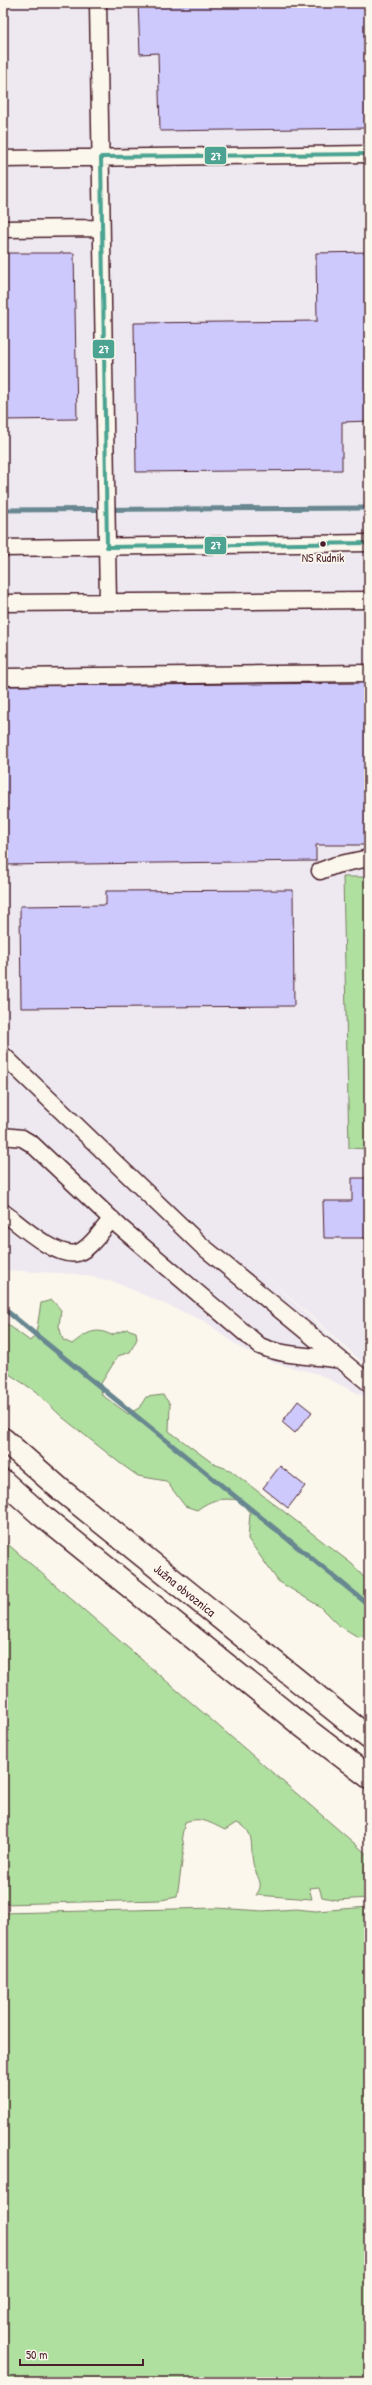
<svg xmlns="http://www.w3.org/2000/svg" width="372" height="2385" font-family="'Patrick Hand',sans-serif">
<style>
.built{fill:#eee9f1}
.green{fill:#afe0a0;stroke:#7c8066}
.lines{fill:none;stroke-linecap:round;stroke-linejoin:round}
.stream{stroke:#678790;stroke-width:5}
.building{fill:#cec9fc;stroke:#4a1f2b}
.minor-casing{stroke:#4a1f2b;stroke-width:19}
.highway-casing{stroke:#4a1f2b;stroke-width:25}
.minor{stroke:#fbf7ec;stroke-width:16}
.highway{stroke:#fbf7ec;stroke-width:22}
.bus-1-casing{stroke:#fbf7ec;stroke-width:7}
.bus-1{stroke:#4ca391;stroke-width:4}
.bus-dot{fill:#4a1f2b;stroke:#fbf7ec;stroke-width:1.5}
.labels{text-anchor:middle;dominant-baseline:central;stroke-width:3.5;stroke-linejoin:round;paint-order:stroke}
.bus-label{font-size:12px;fill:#4a1f2b;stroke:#fbf7ec}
.street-label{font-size:13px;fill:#4a1f2b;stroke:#fbf7ec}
.line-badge{stroke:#fbf7ec;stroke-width:1.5}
.badge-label{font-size:11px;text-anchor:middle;font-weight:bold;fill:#fff}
</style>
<rect width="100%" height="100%" fill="#fbf7ec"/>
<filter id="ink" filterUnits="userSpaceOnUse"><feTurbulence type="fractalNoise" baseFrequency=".025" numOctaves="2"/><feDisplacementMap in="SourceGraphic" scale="8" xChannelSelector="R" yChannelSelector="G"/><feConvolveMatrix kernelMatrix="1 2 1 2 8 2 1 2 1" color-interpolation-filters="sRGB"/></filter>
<g filter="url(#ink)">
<path class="built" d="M3 3H369V1368L256 1267 369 1371V1399L318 1374 274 1363 242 1349 206 1322 112 1281 76 1274 3 1270Z"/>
<path class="green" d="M343 877H369V1149L349 1148Z
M52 1300 61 1310 59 1326 63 1340 72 1344C85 1334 95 1326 111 1335L127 1329 136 1332 137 1339 130 1352 118 1356 100 1385 102 1395 128 1414 139 1408 146 1397 163 1395 170 1404 169 1431 214 1464 230 1470 352 1564 369 1583V1635L358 1637 337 1624 319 1606 278 1581 248 1539 250 1513 239 1500C221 1498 211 1499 197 1510L185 1506 166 1481 138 1476 121 1464 62 1417 35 1391 9 1374 3 1368V1321L30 1341 36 1334 41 1303Z
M3 1540 369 1856V1898L337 1900 322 1897 319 1887 309 1888 312 1899 256 1895C266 1883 255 1876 253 1863 250 1847 256 1829 236 1823L225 1830C210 1823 201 1816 185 1822L182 1835 184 1848 177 1897 161 1900 3 1904Z
M369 1907V2382H3V1913L216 1908 263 1911 296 1909 316 1911Z"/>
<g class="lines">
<path class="stream" d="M3 510 369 508
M3 1308 369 1605"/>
</g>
<path class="building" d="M138 3H369V128L160 131 158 53 140 54Z
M369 252V421L342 422V470L136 472 134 323 317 321 316 253Z
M3 253H74L77 419 3 420Z
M369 683V845H316V861L3 865V686Z
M293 890 294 1006 21 1008 20 906 106 905V891Z
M352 1178H369V1238H324L323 1201H352Z
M298 1401 312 1412 295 1433 282 1422Z
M280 1466 305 1486 288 1508 263 1488Z"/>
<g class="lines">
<g class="minor-casing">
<path id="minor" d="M98 3 108 602
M3 159 369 154
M3 229 101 228
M3 548 369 543
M3 603 369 600
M3 677 369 673
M320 871 336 865 369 858
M3 1055 201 1245 369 1383
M3 1136 22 1138 32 1144 120 1227 260 1346C286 1357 312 1355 340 1360
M3 1212C19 1224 56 1258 77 1253 91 1249 102 1229 112 1219"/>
</g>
<g class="highway-casing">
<path id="highway" d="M3 1439 60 1489 369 1738
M3 1481 40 1514 301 1725 369 1777"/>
</g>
<use href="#minor" class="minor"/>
<use href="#highway" class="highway"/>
<g class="bus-1-casing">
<path id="bus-1" d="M369 154 101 157 107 547 369 543"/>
</g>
<use href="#bus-1" class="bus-1"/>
</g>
</g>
<circle class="bus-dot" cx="323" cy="544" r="3.5"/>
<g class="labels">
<g class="bus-label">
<text x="323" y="557">NS Rudnik</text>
</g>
<g class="street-label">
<text transform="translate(185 1590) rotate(39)">Južna obvoznica</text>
</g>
</g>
<g class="line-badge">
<rect x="204" y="146" width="23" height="19" rx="4" fill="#4ca391"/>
<rect x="92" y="339" width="23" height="20" rx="4" fill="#4ca391"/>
<rect x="204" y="536" width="23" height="19" rx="4" fill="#4ca391"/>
</g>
<g class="badge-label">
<text x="216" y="160">27</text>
<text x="104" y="353">27</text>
<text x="216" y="549">27</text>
</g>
<rect width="372" height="2385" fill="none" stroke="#fbf7ec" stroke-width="16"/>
<rect x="8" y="8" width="356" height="2369" fill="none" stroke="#4a1f2b" stroke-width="1.5" filter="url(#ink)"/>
<path d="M20 2359v6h123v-6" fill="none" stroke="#4a1f2b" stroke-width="2"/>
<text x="26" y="2359" font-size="12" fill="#4a1f2b" stroke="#fbf7ec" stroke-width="3" paint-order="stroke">50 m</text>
</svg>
